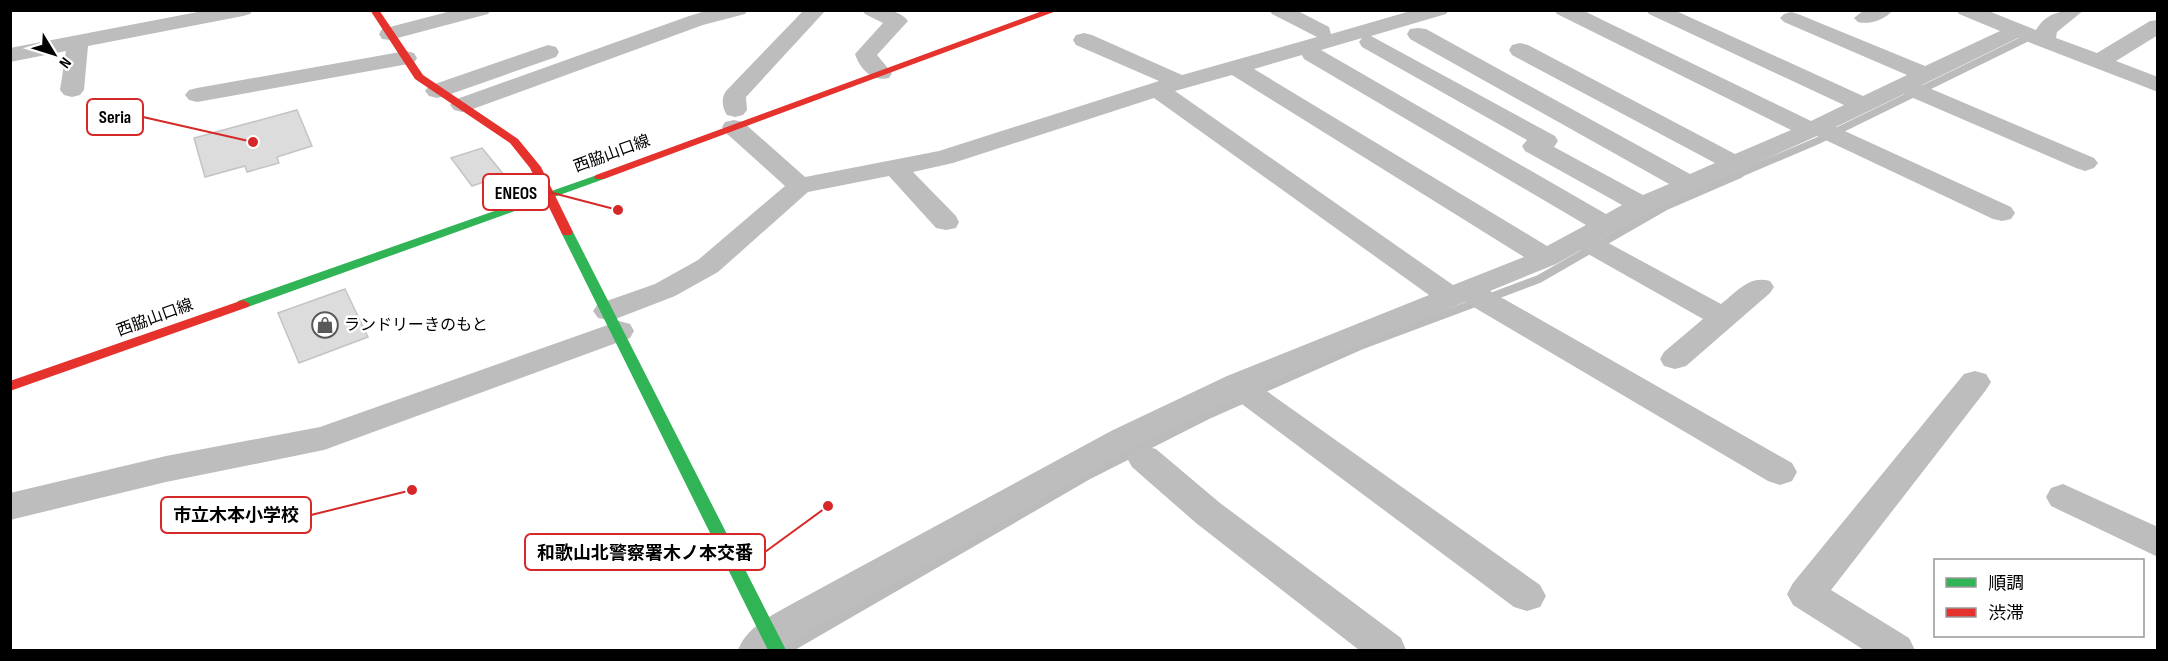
<svg xmlns="http://www.w3.org/2000/svg" width="2168" height="661" font-family="'Sofia Sans Condensed','Noto Sans JP',sans-serif">
<style>
.lines{fill:none;stroke-linecap:round;stroke-linejoin:round}
.stream-far2{stroke:#bbb;stroke-width:7}
.stream-far1{stroke:#bbb;stroke-width:8}
.stream{stroke:#bbb;stroke-width:10}
.building{fill:#dcdcdc;stroke:#c4c4c4;stroke-width:1.5}
.street{fill:#bdbdbd;fill-rule:evenodd}
.fast{fill:#30b455;fill-rule:evenodd}
.jam{fill:#e5322d;fill-rule:evenodd}
.labels{text-anchor:middle;dominant-baseline:central;stroke-width:5;stroke-linejoin:round;paint-order:stroke}
.street-label{font-size:16px;fill:#000;stroke:#fff}
.poi-label{font-size:16px;fill:#000;stroke:#fff;text-anchor:start}
.leader{fill:none;stroke:#d62828;stroke-width:2}
.callout-dot{fill:#d62828;stroke:#fff;stroke-width:2}
.callout{fill:#fff;stroke:#d62828;stroke-width:2}
.callout-label{font-size:18px;text-anchor:middle;font-weight:bold;fill:#000}
</style>
<rect width="100%" height="100%" fill="#fff"/>
<g class="lines">
<path class="stream-far2" d="M1737 175 1817 141 2025 39 2029 32"/>
<path class="stream-far1" d="M1256 392 1360 346 1539 279 1666 206 1740 174"/>
<path class="stream" d="M785 650 1089 474 1206 415 1260 391"/>
</g>
<path class="building" d="M297 110 312 146 277 157 279 163 247 172 245 166 205 177 194 138Z
M482 148 504 175 472 186 451 158Z
M345 289 368 337 299 363 278 313Z"/>
<g class="lines">
<path class="street" d="M208 10H253L250 14 243 16 88 46 84 90 80 95 72 97 64 95 60 90 66 51 10 62V48Z
M455 10H491L488 14 390 40 382 39 379 34 382 29Z
M709 10H748L745 14 703 25 470 110 462 112 454 110 450 105 454 100 689 16Z
M804 10H826L746 97 747 110 743 115 735 117 727 115C722 108 721 98 726 91Z
M862 10C877 10 898 7 908 21L877 55 892 73 889 78C872 82 860 69 855 54L883 23 865 14Z
M1269 10H1296L1329 27 1331 34 1414 10H1449L1446 14 1371 36 1555 136 1558 141 1554 147 1643 195 1669 184 1410 39 1407 34 1410 29 1418 28 1426 29 1690 174 1715 163 1512 55 1509 50 1512 45 1520 43 1528 45 1735 154 1791 130 1557 14 1554 10H1582L1811 121 1844 105 1649 14 1646 10H1674L1863 96 1907 75 1784 22 1780 18 1784 14 1791 12 1798 14 1925 66 2000 31 1959 14 1956 10H1986L2036 30C2047 11 2065 10 2084 10L2057 32 2056 38 2097 53 2150 21 2158 20V35L2116 61 2158 77V92L2018 38 1922 85 2094 158 2098 163 2094 168 2085 171 2076 168 1904 94 1836 127 2011 207 2015 213 2011 219 2002 221 1993 219 1817 136 1651 211 1601 239 1721 304C1737 292 1749 275 1770 281L1774 287 1770 293 1686 366 1675 369 1664 366 1660 359 1664 352 1703 319 1581 250 1556 264 1490 291 1792 463 1797 472 1792 481 1780 485 1768 481 1465 302 1261 387 1540 585 1546 596 1540 607 1527 611 1514 607 1235 399 1135 447 816 627 781 650H738C747 627 769 617 790 605L1111 431 1227 376 1429 295 1154 98 953 163 913 172 956 216 959 222 956 228 946 230 936 228 889 176 808 192 718 272 675 296 618 318 608 320 598 318 593 311 598 304 655 284 698 260 785 186 725 132 722 127 725 122 734 120 743 122 805 177 939 151 1159 81 1076 45 1073 40 1076 35 1084 33 1092 35 1182 75 1317 37 1272 14ZM1362 38 1359 42 1362 47 1527 140 1522 146 1525 151 1622 205 1606 214 1321 50ZM1302 55 1304 59 1586 225 1547 246 1254 69ZM1232 75 1524 257 1453 285 1175 91Z
M1864 10H1893C1885 20 1869 25 1858 22L1854 18Z
M548 45 556 47 559 52 556 57 445 96 437 98 429 96 425 91 429 86Z
M406 51 414 53 417 58 414 63 197 102 189 100 185 95 189 90 197 88Z
M619 321 630 324 634 331 630 338 324 450 166 482 10 520V493L166 456 320 427Z
M1975 371 1986 374 1991 382 1986 390 1831 590 1909 638 1915 650H1864L1793 605 1787 594 1793 583 1964 374Z
M1144 446 1156 449 1220 503 1401 638 1406 650H1359L1196 523 1132 467 1127 458 1132 449Z
M2063 484 2158 527V557L2051 506 2046 497 2051 488Z"/>
<path class="fast" d="M600 174 604 175 606 177 604 179 248 307 243 308 236 304 238 301Z
M567 228 573 232 786 650H768L561 232Z"/>
<path class="jam" d="M370 10H379L423 75 518 139 541 167 573 232 571 235H563L561 232 530 168 510 143 415 79Z
M1045 10H1059L604 179H596L594 177 596 175Z
M243 300 250 304 248 307 10 391V381Z"/>
</g>
<defs>
<g id="shop-ring" transform="scale(1.35)"><circle r="9.5" fill="#fff" stroke="#595959" stroke-width="1.5"/><path d="M-5-2.5h2.3a2.7 3.5 0 0 1 5.4 0H5L5.5 6h-11ZM-1.5-2.5h3a1.5 2.3 0 0 0-3 0Z" fill="#595959"/></g>
</defs>
<g fill-rule="evenodd">
<use href="#shop-ring" x="325" y="325"/>
</g>
<g class="labels">
<g class="street-label">
<text transform="translate(612 154) rotate(-20)">西脇山口線</text>
<text transform="translate(155 318) rotate(-20)">西脇山口線</text>
</g>
<g class="poi-label">
<text x="344" y="325">ランドリーきのもと</text>
</g>
</g>
<path class="leader" d="M253 142L143 117M618 210L549 192M412 490L311 515M828 506L765 552"/>
<g class="callout-dot">
<circle cx="253" cy="142" r="6"/>
<circle cx="618" cy="210" r="6"/>
<circle cx="412" cy="490" r="6"/>
<circle cx="828" cy="506" r="6"/>
</g>
<g class="callout">
<rect x="87" y="99" width="56" height="36" rx="6"/>
<rect x="483" y="174" width="66" height="36" rx="6"/>
<rect x="161" y="497" width="150" height="36" rx="6"/>
<rect x="525" y="534" width="240" height="36" rx="6"/>
</g>
<g class="callout-label">
<text x="115" y="123">Seria</text>
<text x="516" y="199">ENEOS</text>
<text x="236" y="521">市立木本小学校</text>
<text x="645" y="559">和歌山北警察署木ノ本交番</text>
</g>
<rect width="2168" height="661" fill="none" stroke="#000000" stroke-width="24"/>
<rect x="1934" y="559" width="210" height="78" fill="#ffffff" stroke="#999999" stroke-width="1.5"/>
<rect x="1946" y="578" width="30" height="9" fill="#30b455" stroke="#999999" stroke-width="1.5"/>
<text x="1988" y="589" font-size="18" fill="#000000">順調</text>
<rect x="1946" y="608" width="30" height="9" fill="#e5322d" stroke="#999999" stroke-width="1.5"/>
<text x="1988" y="619" font-size="18" fill="#000000">渋滞</text>
<g transform="translate(54 54) rotate(128)" stroke="#ffffff" stroke-width="4.5" paint-order="stroke">
<path d="M0-4.5L10 22L0 15L-10 22Z" fill="#000000"/>
<text y="-9" font-size="16" font-weight="bold" text-anchor="middle" fill="#000000">N</text>
</g>
</svg>
